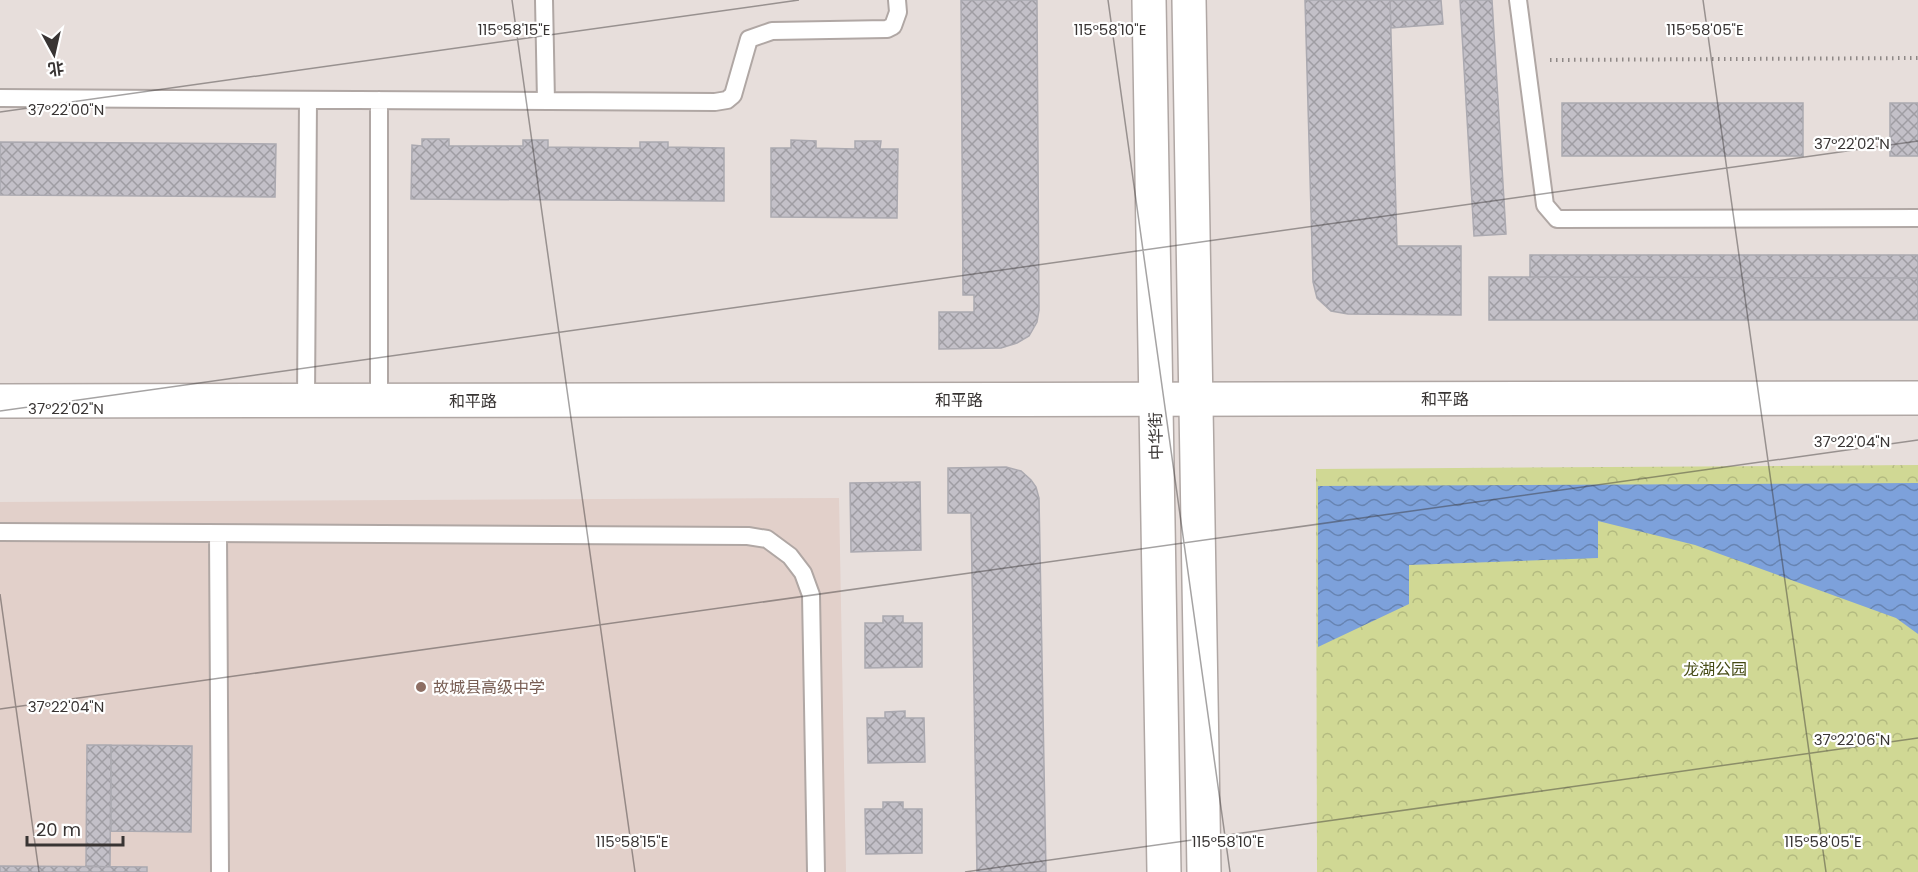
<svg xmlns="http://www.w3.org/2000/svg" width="1918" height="872" font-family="Poppins,'Noto Sans SC',sans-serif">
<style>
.built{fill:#e2d0ca}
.park{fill:url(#park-crowns)}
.water{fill:url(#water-waves)}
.building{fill:url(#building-cross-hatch);stroke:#aba9b0;stroke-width:1.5}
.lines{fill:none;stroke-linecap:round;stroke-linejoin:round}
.service-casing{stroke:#b0a7a4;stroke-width:20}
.tertiary-casing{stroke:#b0a7a4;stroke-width:36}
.secondary-casing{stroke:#b0a7a4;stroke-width:36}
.path{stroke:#8e8886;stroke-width:4;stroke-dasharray:1.5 4.5;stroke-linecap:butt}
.service{stroke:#fff;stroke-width:16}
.tertiary{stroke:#fff;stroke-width:33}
.secondary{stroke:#fff;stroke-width:33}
.ticks{fill:none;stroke:#383433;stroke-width:1.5;stroke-opacity:0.45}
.education-dot{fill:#8d6e63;stroke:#fff;stroke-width:2}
.labels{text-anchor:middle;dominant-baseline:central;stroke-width:4.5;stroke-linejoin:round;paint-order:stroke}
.street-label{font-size:16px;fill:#383433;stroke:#fff}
.park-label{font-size:16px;fill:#454a14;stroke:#fff}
.education-label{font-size:16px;fill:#785e54;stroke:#fff;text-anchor:start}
.ticks-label{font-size:15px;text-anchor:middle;fill:#383433;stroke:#fff;stroke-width:4.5;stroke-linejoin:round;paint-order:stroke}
</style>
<defs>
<pattern id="park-crowns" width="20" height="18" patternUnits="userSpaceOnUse" patternTransform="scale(1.5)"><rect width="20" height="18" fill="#d0d894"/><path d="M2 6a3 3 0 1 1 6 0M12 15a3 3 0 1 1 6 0" fill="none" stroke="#b3ba80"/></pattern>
<pattern id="water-waves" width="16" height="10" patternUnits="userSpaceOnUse" patternTransform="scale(1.5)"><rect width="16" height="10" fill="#7da1db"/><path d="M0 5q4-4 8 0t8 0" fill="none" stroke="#6784b2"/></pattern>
<pattern id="building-cross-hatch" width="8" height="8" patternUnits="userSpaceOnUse" patternTransform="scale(1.5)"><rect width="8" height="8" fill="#c3c0c8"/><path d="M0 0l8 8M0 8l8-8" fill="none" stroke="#9f9da3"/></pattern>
</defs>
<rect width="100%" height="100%" fill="#e7dedb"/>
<path class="built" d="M839 498 846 872H0V502Z"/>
<path class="park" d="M1918 465V872H1317L1316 469Z"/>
<path class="water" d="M1918 483V634L1896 618 1695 545 1598 521V558L1409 565V604L1318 647V486Z"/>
<path class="building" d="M961 0H1037L1039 310 1037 322 1029 336 1017 343 1001 348 939 349V312H974V295H963Z
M1305 0H1390L1397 246H1461V315L1348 314 1331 311 1317 298 1313 282Z
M1390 0H1441L1443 24 1391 28Z
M1460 0H1492L1506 234 1474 236Z
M1562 103H1803V156H1562Z
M1890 103H1918V156H1890Z
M422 139H449V146H523V140H548V147L640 148V142H668V147L724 148V201L411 199 412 145 422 146Z
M791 140 816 141V148L855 149V141H881L880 149H898L897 218 771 217V148H791Z
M0 142 276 144 275 197 0 195Z
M1530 255H1918V278L1530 277Z
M1489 277 1918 278V320H1489Z
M1006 467 1021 471 1031 480 1036 487 1039 498 1046 872H977L971 513H948V468Z
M920 482 921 550 851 552 850 483Z
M883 616H903V623H922V667L865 668V623H883Z
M905 711V718H924L925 762 868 763 867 718H885V712Z
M87 745H111L110 867 86 866Z
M111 745 192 746 191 832 111 831Z
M883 802H903V809H922V853L866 854 865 809H883Z
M0 866 147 867V872H0Z"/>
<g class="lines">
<g class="service-casing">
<path id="service" d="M544 0 546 101
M1518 0 1545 205 1557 219 1918 218
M0 98 715 102 727 100 733 95 749 39 772 31 887 29 893 26 898 12 897 0
M306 400 308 100
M379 400V100
M0 532 748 536 767 539 790 556 803 573 811 595 816 872
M218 534 220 872"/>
</g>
<g class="tertiary-casing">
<path id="tertiary" d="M0 401 1918 398"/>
</g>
<g class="secondary-casing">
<path id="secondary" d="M1149 0 1164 872
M1189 0 1204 872"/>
</g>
<path class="path" d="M1550 60 1918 58"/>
<use href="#service" class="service"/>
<use href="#tertiary" class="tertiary"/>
<use href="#secondary" class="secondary"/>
</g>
<path class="ticks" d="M512 0 635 872M1108 0 1230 872M1703 0 1826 872M0 112 799 0M0 411 1918 141M0 594 39 872M0 709 1918 440M965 872 1918 738"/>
<circle class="education-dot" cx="421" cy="687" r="6"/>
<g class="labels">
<g class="street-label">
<text x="1445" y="399">和平路</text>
<text x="959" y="400">和平路</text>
<text x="473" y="401">和平路</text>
<text transform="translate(1156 436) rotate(-91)">中华街</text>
</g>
<g class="park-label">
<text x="1715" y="669">龙湖公园</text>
</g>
<g class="education-label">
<text x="433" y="687">故城县高级中学</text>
</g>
</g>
<g class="ticks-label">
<text x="514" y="35">115°58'15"E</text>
<text x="1110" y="35">115°58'10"E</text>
<text x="1705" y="35">115°58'05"E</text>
<text x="66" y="115">37°22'00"N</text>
<text x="1852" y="149">37°22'02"N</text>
<text x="66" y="414">37°22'02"N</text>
<text x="1852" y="447">37°22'04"N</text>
<text x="66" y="712">37°22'04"N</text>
<text x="1852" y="745">37°22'06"N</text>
<text x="632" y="847">115°58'15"E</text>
<text x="1228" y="847">115°58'10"E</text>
<text x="1823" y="847">115°58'05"E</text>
</g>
<g transform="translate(54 54) rotate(172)" stroke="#ffffff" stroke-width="4.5" paint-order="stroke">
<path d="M0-4.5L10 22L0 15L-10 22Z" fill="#383433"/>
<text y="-9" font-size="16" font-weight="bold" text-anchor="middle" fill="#383433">北</text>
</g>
<path d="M27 836v9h96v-9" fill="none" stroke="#383433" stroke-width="3"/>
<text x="36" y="836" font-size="18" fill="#383433" stroke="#ffffff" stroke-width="4.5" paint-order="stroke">20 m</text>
</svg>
